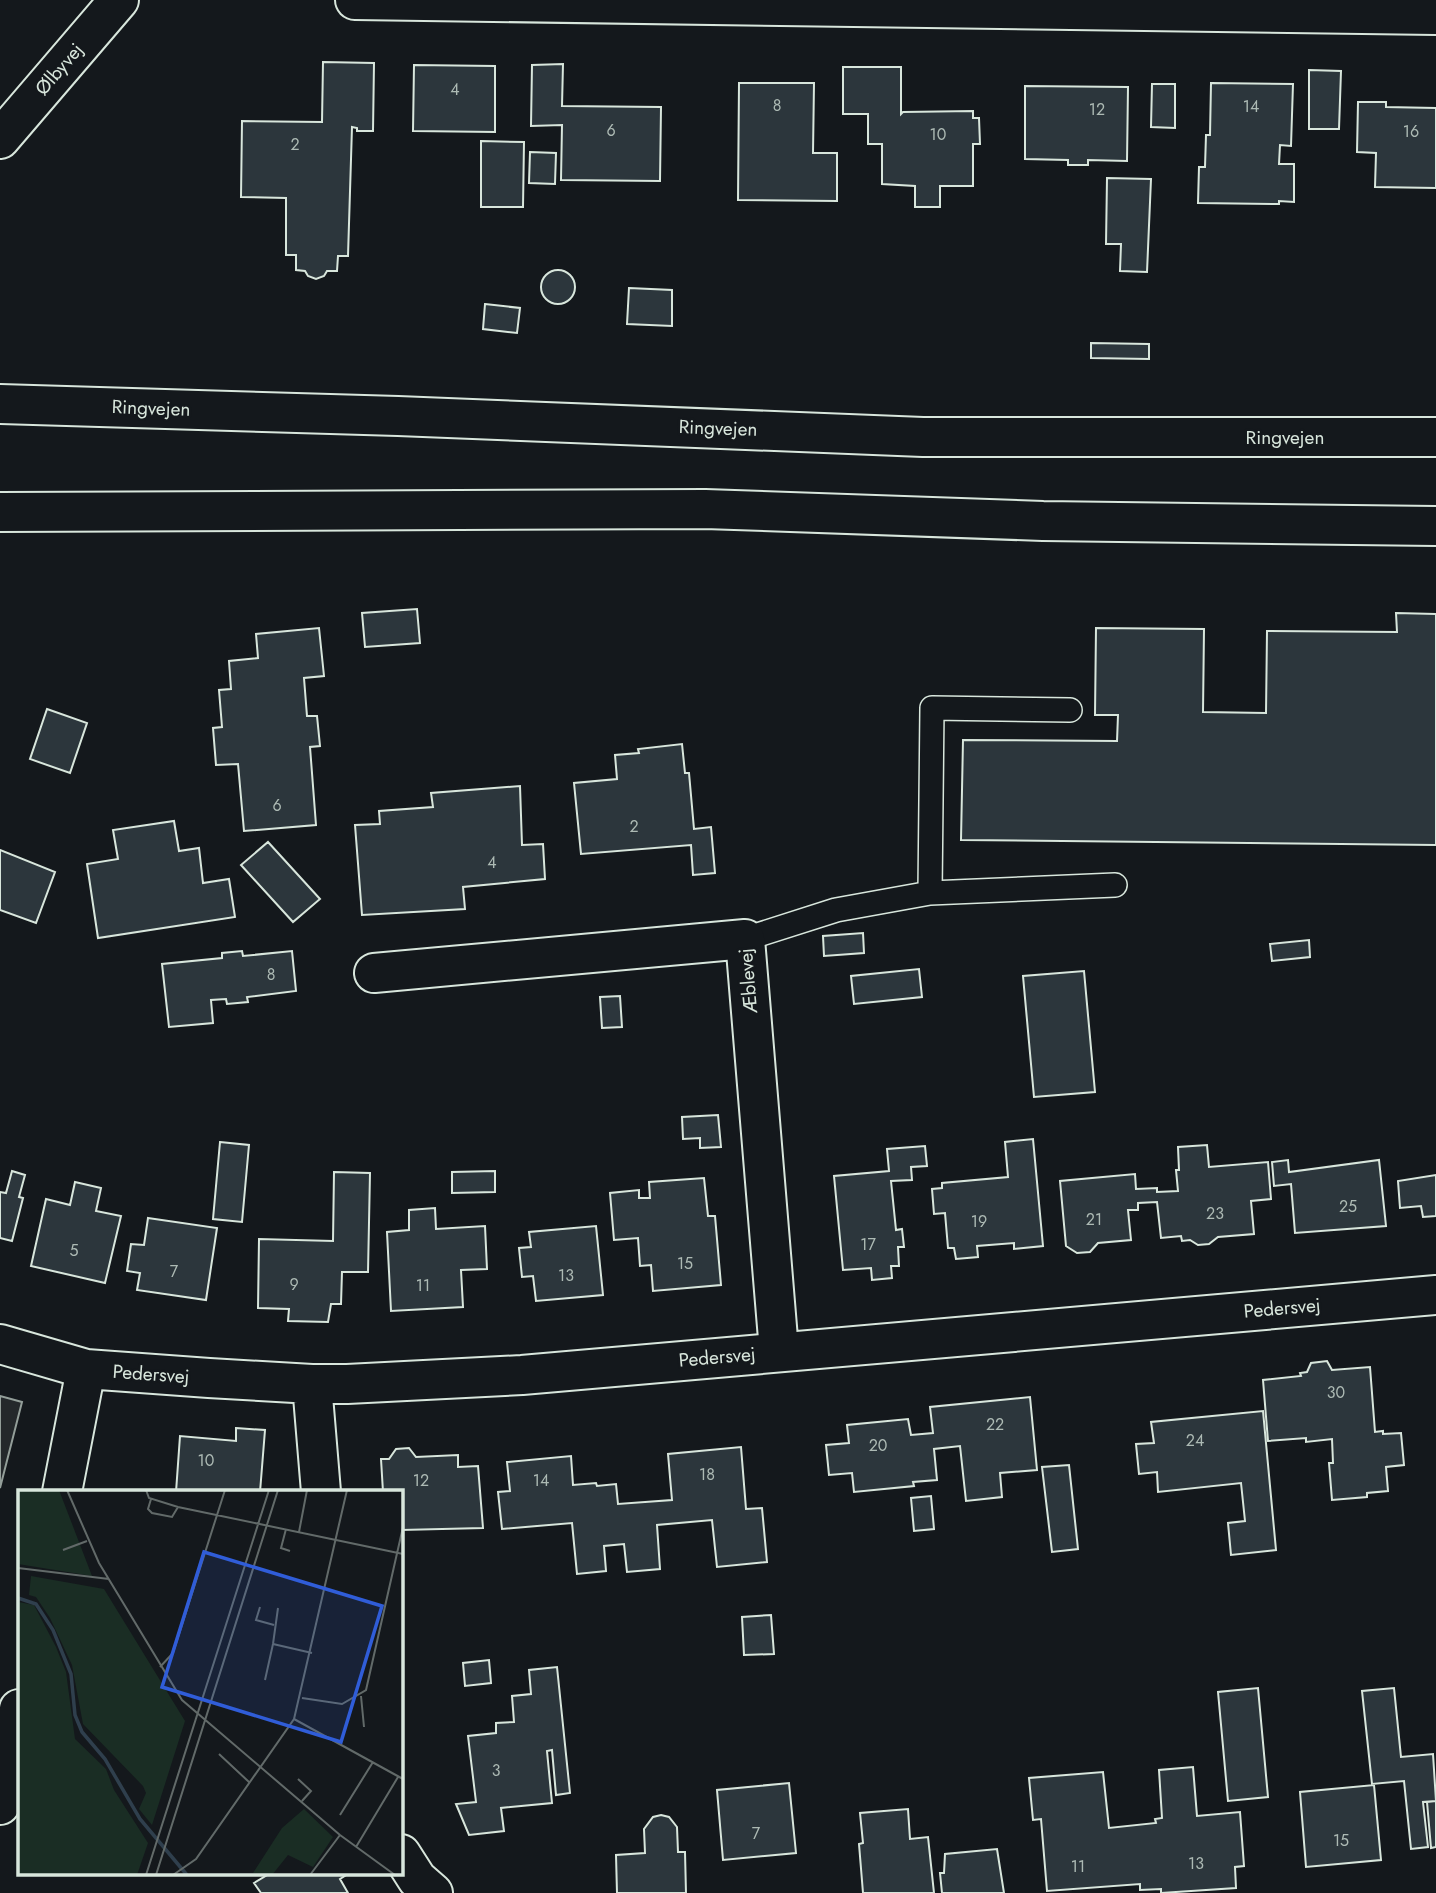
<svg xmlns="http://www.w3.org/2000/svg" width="1436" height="1893" font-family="Jost,sans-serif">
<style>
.parking{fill:#24282b;stroke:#939e99;stroke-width:2}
.building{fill:#2c363c;stroke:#d8e6dc;stroke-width:2}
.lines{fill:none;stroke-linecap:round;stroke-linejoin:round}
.service-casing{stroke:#d8e6dc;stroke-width:26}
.minor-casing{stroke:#d8e6dc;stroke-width:42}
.tertiary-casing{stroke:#d8e6dc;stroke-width:42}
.secondary-casing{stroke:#d8e6dc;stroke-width:42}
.service{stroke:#14181c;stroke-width:23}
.minor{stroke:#14181c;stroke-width:38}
.tertiary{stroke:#14181c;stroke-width:38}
.secondary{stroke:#14181c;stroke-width:38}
.labels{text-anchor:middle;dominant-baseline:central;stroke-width:5;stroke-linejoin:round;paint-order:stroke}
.number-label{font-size:16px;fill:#adbab4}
.street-label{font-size:19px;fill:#d8e6dc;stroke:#14181c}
.inset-river{fill:none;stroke:#2f3f4d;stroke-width:3.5}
.inset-road{fill:none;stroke:#626a69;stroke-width:2}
.view{fill:#305dd8;fill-opacity:0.15;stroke:#305dd8;stroke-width:3.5}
.inset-edge{fill:none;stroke:#d8e6dc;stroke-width:3.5}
</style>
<rect width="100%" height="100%" fill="#14181c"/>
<path class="parking" d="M0 1396 22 1402 0 1488Z"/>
<path class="building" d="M323 62 374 63 373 131H357V128L352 127 348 256H338L337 271H327L324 276 316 279 308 276 305 271 296 270V255H286V198L241 197 242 121 322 122Z
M563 64 562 106 661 107 660 181 561 180 562 125 531 126 532 65Z
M414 65 495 66V132L413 131Z
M843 67H901V114L903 112 973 111V118H979L980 144H973V186H940V207H915V186L882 184V144H868V114H843Z
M1309 70 1341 71 1339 129H1309Z
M739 83H814L813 153H837V201L738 200Z
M1211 83 1293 84 1291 146 1280 145 1279 164H1294V202L1279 201V204L1198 203 1199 167H1205L1206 135H1210Z
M1152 84H1175V128L1151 127Z
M1025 86 1128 87 1127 161 1088 160V165H1068V160L1025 159Z
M1358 102H1386V107L1436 108V188L1375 187 1376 153 1357 152Z
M481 141 524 142 523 207H481Z
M530 152 556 153 555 184 529 183Z
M1107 178 1151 179 1147 272 1120 271 1121 244H1106Z
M541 287a17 17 0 1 1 34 0a17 17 0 1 1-34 0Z
M629 288 672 290V326L627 324Z
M485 304 520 308 517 333 483 329Z
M1091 343 1149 344V359L1091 358Z
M417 609 420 643 365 647 362 613Z
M1396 613 1436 614V845L961 840 963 740 1117 741 1118 715H1095L1096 628 1204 629 1203 712 1266 713 1267 631 1397 632Z
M319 628 324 676 304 678 307 716H317L320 746 310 747 316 825 244 831 238 764 216 765 213 728 222 727 219 690 231 689 229 661 258 658 256 634Z
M47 709 87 723 70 773 30 759Z
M682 744 685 773H689L694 829 711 827 715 873 693 875 691 845 581 854 574 783 617 779 615 755 639 753 638 749Z
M520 786 522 845 543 844 545 879 463 887 465 909 362 915 355 825 380 824 379 811 433 807 431 793Z
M174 821 179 851 199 848 203 883 229 879 235 917 98 938 87 864 118 859 113 830Z
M268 842 320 899 293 922 241 865Z
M0 850 55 872 36 923 0 910Z
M863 933 864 953 824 956 823 936Z
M1309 940 1310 957 1272 961 1270 944Z
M242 951 243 956 292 951 296 991 247 997 248 1002 227 1004 226 999 211 1000 213 1023 169 1027 162 964 222 958V953Z
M919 969 922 997 854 1004 851 976Z
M1084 971 1095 1092 1034 1097 1023 976Z
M620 996 622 1027 602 1028 600 997Z
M718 1115 721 1147 700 1148V1138L683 1139 682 1117Z
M1033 1139 1043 1246 1014 1249V1243L977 1246 978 1257 956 1259 954 1248H948L945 1213 934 1214 932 1189 942 1188V1183L1008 1177 1005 1142Z
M220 1142 249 1145 242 1222 213 1219Z
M1207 1145 1209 1167 1268 1162 1271 1199 1251 1201 1254 1234 1218 1237 1209 1244 1198 1245 1190 1240 1182 1241 1181 1236 1161 1238 1157 1202 1138 1203V1210H1128L1131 1240 1098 1243 1090 1252 1077 1253 1066 1246 1060 1181 1135 1174 1136 1189 1157 1188V1192L1178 1191 1176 1170H1179L1178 1147Z
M925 1146 927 1166 911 1167 912 1180 891 1181 896 1230 902 1229 904 1247H898L899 1266H891L892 1278 872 1280 871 1268 843 1270 834 1176 889 1171 887 1149Z
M1288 1160 1289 1172 1379 1160 1386 1226 1295 1233 1291 1184 1274 1186 1272 1162Z
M12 1171 25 1175 19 1197 23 1198 12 1241 0 1238V1192L6 1193Z
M495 1171V1192L452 1193V1172Z
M334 1172 370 1173 368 1272H342L341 1304H331L328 1322 288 1321 289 1309 258 1308 259 1239 333 1241Z
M1436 1175V1216L1423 1217 1421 1206 1400 1208 1398 1181Z
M704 1178 708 1216H715L721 1285 653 1291 651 1265 640 1266 638 1238 614 1240 610 1193 639 1190V1198H650L649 1182Z
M75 1182 101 1188 96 1211 121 1216 105 1283 31 1266 46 1199 70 1205Z
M435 1208 436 1229 485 1226 487 1269 461 1270 463 1307 391 1311 387 1232 409 1230V1210Z
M148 1218 217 1228 206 1300 137 1290 140 1273 127 1271 131 1244 144 1245Z
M596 1226 603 1295 536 1301 533 1276 522 1277 519 1248 531 1247 529 1232Z
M1327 1361 1332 1370 1370 1367 1375 1432 1383 1431V1434L1401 1433 1404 1465 1386 1467 1388 1491 1367 1493V1497L1332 1500 1329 1463H1333L1332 1439 1306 1442V1438L1268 1441 1263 1380 1301 1376 1300 1373 1307 1372 1311 1363Z
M1030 1397 1037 1470 1000 1473 1002 1497 966 1501 960 1446 934 1449 937 1480 913 1482 914 1486 854 1492 852 1473 829 1475 826 1445 849 1443 847 1425 908 1419 911 1435 933 1433 930 1407Z
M1263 1411 1276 1550 1231 1555 1228 1523 1245 1521 1241 1483 1158 1492 1157 1472 1139 1474 1136 1444 1154 1443 1151 1422Z
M236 1428 265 1430 260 1492H176L180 1436 236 1441Z
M741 1447 746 1509 762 1508 767 1562 717 1567 712 1520 657 1525 660 1569 627 1572 624 1544 604 1546 606 1571 577 1574 572 1523 502 1529 498 1492 510 1491 507 1462 571 1456 573 1485 596 1483 597 1486 616 1484 618 1504 672 1500 668 1454Z
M409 1448 416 1457 458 1455V1467L478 1466 483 1528 401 1530V1492H383L381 1459H389L396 1449Z
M1069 1465 1078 1549 1052 1552 1042 1467Z
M931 1496 934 1529 914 1531 911 1498Z
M771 1615 774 1654 744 1655 742 1617Z
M489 1660 491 1683 465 1686 463 1663Z
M557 1667 570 1793 556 1795 552 1750 547 1751 552 1803 501 1808 504 1831 469 1835 456 1804 476 1802 468 1736 496 1733V1723L514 1722 512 1696 531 1694 529 1670Z
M1258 1688 1268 1797 1228 1801 1218 1692Z
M1394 1688 1401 1757 1433 1754 1436 1801 1423 1802 1428 1847 1411 1849 1404 1781 1372 1784 1362 1691Z
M1193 1767 1197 1816 1240 1812 1244 1866 1235 1867 1236 1888 1161 1893V1889L1140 1890V1884L1047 1891 1041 1819 1033 1820 1029 1778 1103 1772 1109 1828 1156 1823 1155 1819 1162 1818 1159 1770Z
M789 1783 796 1853 723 1860 717 1790Z
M1374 1785 1381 1860 1306 1867 1300 1792Z
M1436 1801V1847L1431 1848 1427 1802Z
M908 1809 910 1839 928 1837 934 1893H863L859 1844 863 1843 860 1813Z
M661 1815 669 1817 677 1827 678 1852H685L686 1893H617L616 1855 645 1853 644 1829 653 1817Z
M997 1849 1004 1893H942L940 1873H944L945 1854Z
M269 1874H348L340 1879 348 1893H261L254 1883Z"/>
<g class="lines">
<g class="service-casing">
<path id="service" d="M930 893 932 708 1070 710
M745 939 836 910 930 893 1115 885"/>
</g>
<g class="minor-casing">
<path id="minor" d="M355 0 1436 15
M374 973 745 939 779 1351
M0 1344 86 1369 209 1378 312 1384H347L522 1375 1436 1295
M312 1384 321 1492
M62 1492 86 1369
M0 1805 19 1709
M401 1854 417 1879 433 1893"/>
</g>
<g class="tertiary-casing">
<path id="tertiary" d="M0 139 119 0"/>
</g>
<g class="secondary-casing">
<path id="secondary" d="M0 404 398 416 923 437H1436
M0 512 705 509 1043 521 1436 526"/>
</g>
<use href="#service" class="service"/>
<use href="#minor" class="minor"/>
<use href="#tertiary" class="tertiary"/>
<use href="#secondary" class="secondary"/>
</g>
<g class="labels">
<g class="number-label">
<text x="455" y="89">4</text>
<text x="777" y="105">8</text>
<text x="1251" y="106">14</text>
<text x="1097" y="109">12</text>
<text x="611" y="130">6</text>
<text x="1411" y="131">16</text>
<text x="938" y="134">10</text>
<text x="295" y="144">2</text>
<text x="277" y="805">6</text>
<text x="634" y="826">2</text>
<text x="492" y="862">4</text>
<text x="271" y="974">8</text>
<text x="1348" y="1206">25</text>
<text x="1215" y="1213">23</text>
<text x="1094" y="1219">21</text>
<text x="979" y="1221">19</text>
<text x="868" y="1244">17</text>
<text x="74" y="1250">5</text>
<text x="685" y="1263">15</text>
<text x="174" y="1271">7</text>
<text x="566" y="1275">13</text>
<text x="294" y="1284">9</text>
<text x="423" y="1285">11</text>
<text x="1336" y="1392">30</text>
<text x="995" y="1424">22</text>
<text x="1195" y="1440">24</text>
<text x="878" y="1445">20</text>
<text x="206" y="1460">10</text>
<text x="707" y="1474">18</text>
<text x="421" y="1480">12</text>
<text x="541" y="1480">14</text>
<text x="496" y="1770">3</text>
<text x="756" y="1833">7</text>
<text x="1341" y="1840">15</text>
<text x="1196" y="1863">13</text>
<text x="1078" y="1866">11</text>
</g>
<g class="street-label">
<text transform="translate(59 69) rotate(-49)">Ølbyvej</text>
<text transform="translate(151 408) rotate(2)">Ringvejen</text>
<text transform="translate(718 428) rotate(2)">Ringvejen</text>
<text x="1285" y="437">Ringvejen</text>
<text transform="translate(748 981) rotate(-95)">Æblevej</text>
<text transform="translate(1282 1308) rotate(-5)">Pedersvej</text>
<text transform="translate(717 1357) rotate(-5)">Pedersvej</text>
<text transform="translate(151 1374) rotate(4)">Pedersvej</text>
</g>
</g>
<g transform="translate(18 1490)">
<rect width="385" height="385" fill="#14181c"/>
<path d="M0 0H41L74 86 0 74ZM13 86 86 99 167 231 134 335 121 319 128 303 125 296 65 234 54 175 32 128 18 107 11 105ZM0 112 16 115 38 157 48 182 57 249 88 279 96 300 130 353 119 385H0ZM286 319 315 347 295 377 270 365 254 385 235 383 264 338Z" fill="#1a2d24"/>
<path class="inset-river" d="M0 108 18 114 35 140 53 184 57 225 64 242 87 269 122 329 169 385"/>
<path class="inset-road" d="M49 0 81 73 164 210 322 345 377 385M128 0 131 8 160 17 385 64M133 9 130 19 134 23 154 27 160 17M268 39 263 58 272 61M281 42 289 0M45 60 69 51M0 78 91 89M242 117 238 130 256 135M255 154 260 118M142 177 155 163 207 0M247 190 255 154 294 163M343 206 346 237M284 208 324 214 348 200 385 37M276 229 385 289M201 264 231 292M280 289 293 301 284 311M322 325 355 272M338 357 380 287M128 385 251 0M138 385 260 0M155 385 178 369 276 229 329 0M292 385 322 345"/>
<path class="view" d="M186 62 364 116 323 252 144 197Z"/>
<rect width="385" height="385" class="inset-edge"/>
</g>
</svg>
